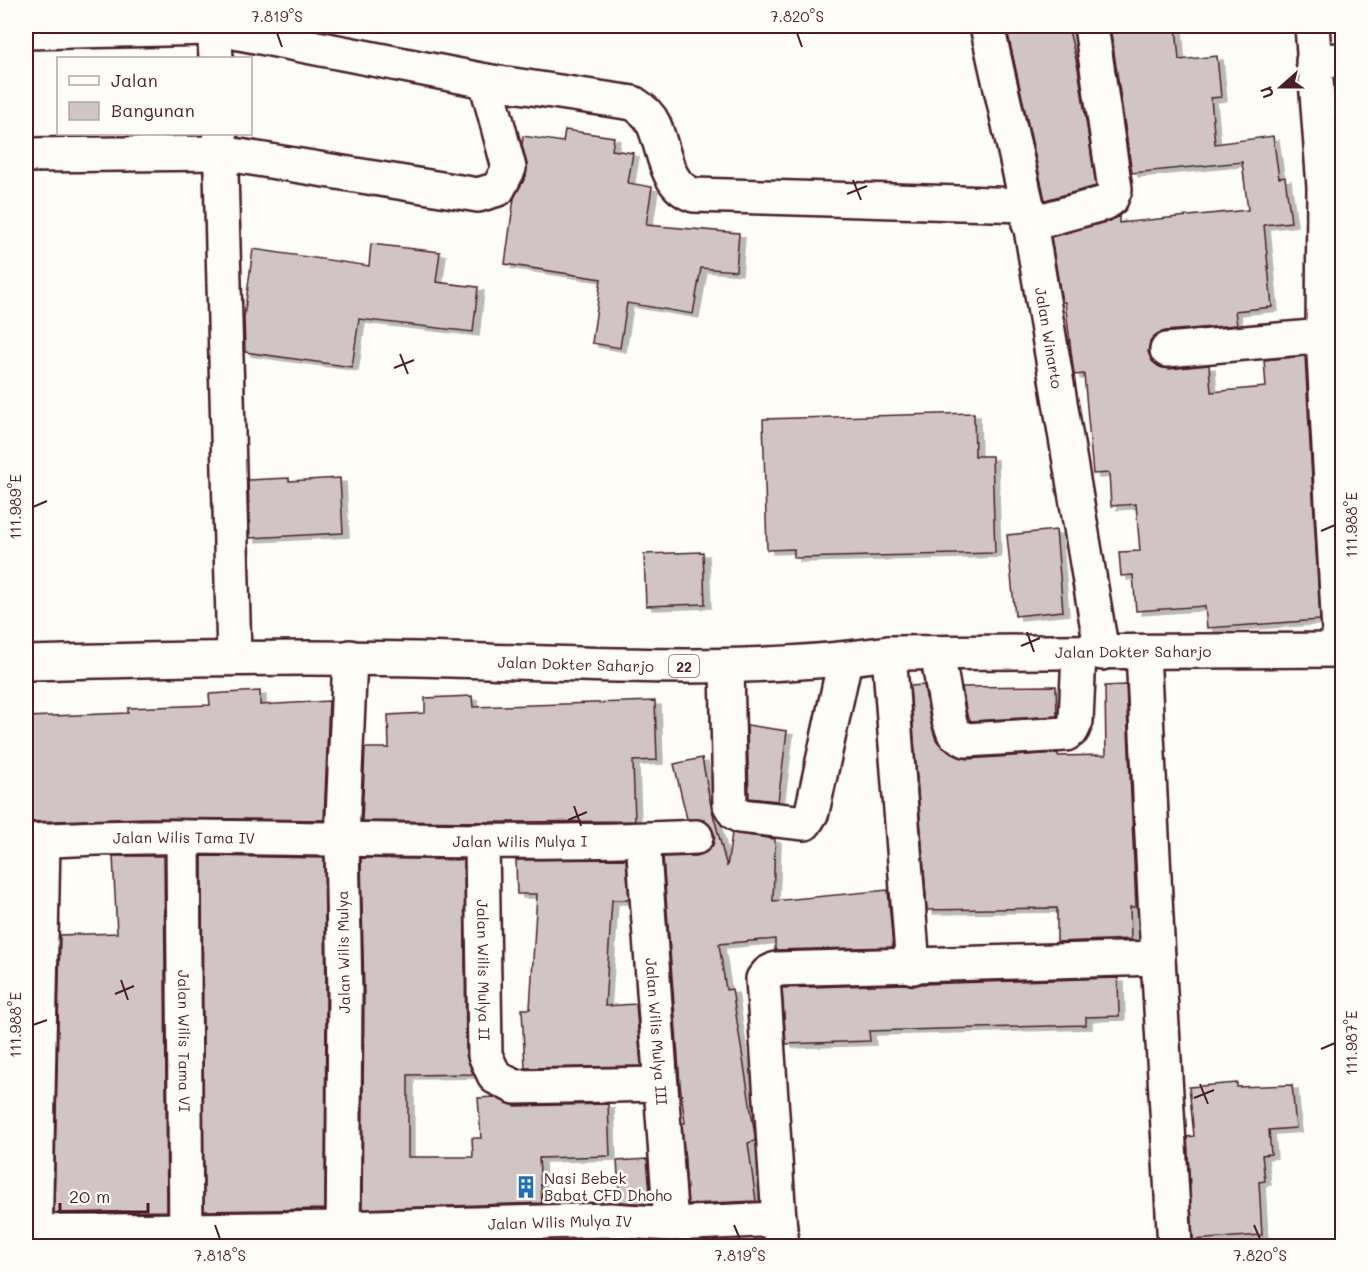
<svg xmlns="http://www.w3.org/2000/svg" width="1368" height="1272" font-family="Mali,sans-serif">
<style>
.building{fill:#d0c5c4;stroke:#4a1f2b;stroke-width:1.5;filter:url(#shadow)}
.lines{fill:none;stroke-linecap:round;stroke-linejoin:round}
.minor-casing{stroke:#4a1f2b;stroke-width:38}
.highway-casing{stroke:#4a1f2b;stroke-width:38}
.minor{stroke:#fdfcf7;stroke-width:33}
.highway{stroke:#fdfcf7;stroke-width:33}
.ticks{fill:none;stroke:#4a1f2b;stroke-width:2}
.labels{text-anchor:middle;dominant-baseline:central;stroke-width:5;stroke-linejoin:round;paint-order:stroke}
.shield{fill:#fdfcf7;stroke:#806168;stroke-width:1.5}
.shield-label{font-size:14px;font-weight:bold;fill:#4a1f2b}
.street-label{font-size:15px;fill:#4a1f2b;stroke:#fdfcf7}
.poi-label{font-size:15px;fill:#4a1f2b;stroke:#fdfcf7;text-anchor:start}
.neatline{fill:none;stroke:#4a1f2b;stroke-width:2}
.ticks-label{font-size:15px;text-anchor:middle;fill:#4a1f2b}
</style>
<defs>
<filter id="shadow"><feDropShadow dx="6" dy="4" stdDeviation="0" flood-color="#0004"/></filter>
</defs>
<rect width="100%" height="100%" fill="#fdfcf7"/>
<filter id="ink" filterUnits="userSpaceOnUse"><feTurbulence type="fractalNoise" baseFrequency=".0167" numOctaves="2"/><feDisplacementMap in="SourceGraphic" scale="12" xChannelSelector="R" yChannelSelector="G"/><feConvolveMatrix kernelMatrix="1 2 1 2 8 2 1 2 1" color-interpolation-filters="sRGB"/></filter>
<g filter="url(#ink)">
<path class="building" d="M1026 26H1068L1078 68 1096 186 1045 200 1007 30Z
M1110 26H1176L1179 60 1217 56 1221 97 1211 98 1215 144 1273 136 1279 178 1285 177 1291 222 1264 225 1272 307 1235 311 1237 325 1165 331 1157 334 1150 342 1148 352 1152 361 1160 367 1169 369 1209 365 1211 392 1266 387 1264 360 1305 356 1320 620 1207 628 1205 606 1136 611 1133 575 1121 576 1119 552 1140 551 1136 504 1111 506 1109 473 1093 474 1084 374 1074 375 1065 302H1062L1051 237 1110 221 1119 216V223L1248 210 1242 162 1132 173Z
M565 130 614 137 612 150 633 153 628 183 652 187 646 225 739 233 736 271 701 268 693 314 627 303 620 348 592 343 601 279 505 264 514 198 526 176 527 164 522 145 523 136 563 142Z
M371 244 440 252 436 282 478 287 473 332 359 319 352 367 245 352 244 317 253 249 369 266Z
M974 413 975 456H992L995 553 794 558V549L767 550 763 419Z
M289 478V481L340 478 343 533 250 538 248 480Z
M1056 530 1063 611 1015 616 1007 535Z
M703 552 705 604 646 606 644 554Z
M924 685 931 724 936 740 945 749 957 756 967 759 1058 753V756L1106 755 1105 686 1126 685 1136 907H1130L1131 939 1057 942V908L927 910 910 686Z
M1056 686 1057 716 971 721 967 715 962 687Z
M260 691V705L329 701 324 820 145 818 26 822V717L128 713V708L210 705 209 694Z
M472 696 473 707 655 701 657 760 633 761 635 821 504 822 362 821 365 748H389L388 715 425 713V698Z
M747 725 787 731 778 801 749 798Z
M702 758 711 806 727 867 732 833 775 839 773 901 888 890 893 947 775 950V939L719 944 726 990 732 989 755 1136V1141L748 1143 756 1201 688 1204 682 1123H685L680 1084 663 857 697 856 706 852 713 845 715 836 711 827 704 820 687 819 674 764Z
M113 856H164L167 1211 54 1213 60 935 117 933Z
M202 856 324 858 326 995 325 1209 204 1211Z
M361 858 464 860 466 1055 473 1074 408 1075V1157H473L472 1138H481L478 1098 494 1097 515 1106 608 1104 610 1156 539 1158 542 1203 362 1209 364 995Z
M626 859 629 900H612L605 1006 636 1004 641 1066 525 1068 522 1009H530L537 894H517L516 860Z
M1118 978 1119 1016 1086 1017V1025L869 1031 870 1041 786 1044 782 988 905 984 914 986 921 984Z
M1237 1083V1087L1292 1085 1296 1128 1269 1130 1271 1154 1262 1155 1265 1181 1259 1182 1262 1235 1193 1240 1187 1137 1194 1136 1189 1087Z
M647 1159 651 1204 620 1202 617 1161Z
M622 1240 665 1242 666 1246H622Z
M544 1241V1246H362Z"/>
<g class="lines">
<g class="minor-casing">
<g id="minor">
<path d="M214 26 216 58"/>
<path id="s1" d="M987 26 1027 205 1102 653"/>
<path d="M1312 26 1324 187 1323 336 1340 650"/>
<path d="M26 32 214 28 486 81 633 103C641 108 649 114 653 123 665 148 664 186 694 195L1027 205"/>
<path d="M1313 61 1342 60"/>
<path d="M220 134 234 657"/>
<path d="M26 155 221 153 478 195 498 189 509 168 486 81"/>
<path d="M1029 224 1105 203 1111 199 1115 189 1091 26"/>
<path d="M1167 350 1323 336"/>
<path d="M1143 652 1158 958 1175 1246"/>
<path d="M889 653 913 967"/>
<path d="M937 653 949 720 954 733 966 740 1066 734 1072 730 1076 721 1079 653"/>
<path d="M727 667 730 805 735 813 740 816 805 823 812 812 845 660"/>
<path id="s2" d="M183 837 186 1246"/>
<path id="s3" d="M482 840 485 1055 495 1077 515 1087 660 1084"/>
<path id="s4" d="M643 840 671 1224"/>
<path id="s5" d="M26 841C79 839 132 836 185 837 355 838 526 846 696 837"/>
<path id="s6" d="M26 1232 342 1228 610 1220 671 1224 779 1219"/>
<path d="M35 1246 43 840"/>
<path d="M343 1246 345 995 342 840 350 657"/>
<path d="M782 1246 779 1219 763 979 768 973 776 969 1158 958"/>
</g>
</g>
<g class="highway-casing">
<g id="highway">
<path id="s7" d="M26 663C167 659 309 656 451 660 597 664 744 674 889 653L1342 650"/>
</g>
</g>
<use href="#minor" class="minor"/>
<use href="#highway" class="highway"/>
</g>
</g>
<path class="ticks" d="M277 33 282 47M797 33 802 47M853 180 861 200M847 194 867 186M400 354 408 374M394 368 414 360M33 507 47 501M1321 531 1335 525M1027 632 1034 652M1021 646 1040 638M574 806 581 826M568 820 587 812M121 980 128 1000M115 994 134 986M33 1025 47 1020M1321 1049 1335 1043M1200 1084 1208 1104M1194 1098 1214 1090M215 1225 220 1239M734 1225 740 1239M1254 1225 1260 1239"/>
<defs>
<g id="building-bare" transform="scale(1.8)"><path d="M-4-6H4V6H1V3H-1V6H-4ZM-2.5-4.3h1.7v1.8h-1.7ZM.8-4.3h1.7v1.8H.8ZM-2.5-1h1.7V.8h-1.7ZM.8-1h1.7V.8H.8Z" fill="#1f6fb2" stroke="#fdfcf7" stroke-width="2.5" paint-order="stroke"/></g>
</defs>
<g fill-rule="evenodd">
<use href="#building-bare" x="526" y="1187"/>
</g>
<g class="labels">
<rect class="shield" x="669" y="655" width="30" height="22" rx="4.5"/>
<g class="shield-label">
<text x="684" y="666">22</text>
</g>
<g class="street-label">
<text stroke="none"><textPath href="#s1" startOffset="318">Jalan Winarto</textPath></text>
<text stroke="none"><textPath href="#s7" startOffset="1108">Jalan Dokter Saharjo</textPath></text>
<text stroke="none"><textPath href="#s7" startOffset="550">Jalan Dokter Saharjo</textPath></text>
<text stroke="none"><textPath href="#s5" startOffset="158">Jalan Wilis Tama IV</textPath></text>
<text stroke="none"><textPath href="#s5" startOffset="494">Jalan Wilis Mulya I</textPath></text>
<text transform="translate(343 952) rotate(-91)">Jalan Wilis Mulya</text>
<text stroke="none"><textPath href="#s3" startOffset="130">Jalan Wilis Mulya II</textPath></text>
<text stroke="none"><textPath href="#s4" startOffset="192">Jalan Wilis Mulya III</textPath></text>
<text stroke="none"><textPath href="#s2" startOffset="204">Jalan Wilis Tama VI</textPath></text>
<text stroke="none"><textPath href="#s6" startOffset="534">Jalan Wilis Mulya IV</textPath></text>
</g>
<g class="poi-label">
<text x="544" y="1178">Nasi Bebek<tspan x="544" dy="17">Babat CFD Dhoho</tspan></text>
</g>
</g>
<rect width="1368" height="1272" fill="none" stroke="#fdfcf7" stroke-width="66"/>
<rect x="57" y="57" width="195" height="78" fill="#fdfcf7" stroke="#b5a4a5" stroke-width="1.5"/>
<rect x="69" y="76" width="30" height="9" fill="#fdfcf7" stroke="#b5a4a5" stroke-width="1.5"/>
<text x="111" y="87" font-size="18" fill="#4a1f2b">Jalan</text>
<rect x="69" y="102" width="30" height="18" fill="#d0c5c4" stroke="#b5a4a5" stroke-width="1.5"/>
<text x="111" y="117" font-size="18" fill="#4a1f2b">Bangunan</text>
<g transform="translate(1281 87) rotate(249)" stroke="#fdfcf7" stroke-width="4.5" paint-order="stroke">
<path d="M0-4.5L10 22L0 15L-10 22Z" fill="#4a1f2b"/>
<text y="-9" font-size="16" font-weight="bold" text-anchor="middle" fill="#4a1f2b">U</text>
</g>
<path d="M60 1203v9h88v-9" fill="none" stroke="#4a1f2b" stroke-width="3"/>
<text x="69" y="1203" font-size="18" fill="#4a1f2b" stroke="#fdfcf7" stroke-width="4.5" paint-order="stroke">20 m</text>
<rect x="33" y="33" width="1302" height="1206" class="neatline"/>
<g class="ticks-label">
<text x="277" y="22">7.819°S</text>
<text x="797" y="22">7.820°S</text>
<text transform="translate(16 507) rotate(-90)" y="5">111.989°E</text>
<text transform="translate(1352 525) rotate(-90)" y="5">111.988°E</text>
<text transform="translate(16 1025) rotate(-90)" y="5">111.988°E</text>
<text transform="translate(1352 1043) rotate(-90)" y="5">111.987°E</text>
<text x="220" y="1261">7.818°S</text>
<text x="740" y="1261">7.819°S</text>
<text x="1260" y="1261">7.820°S</text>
</g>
</svg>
